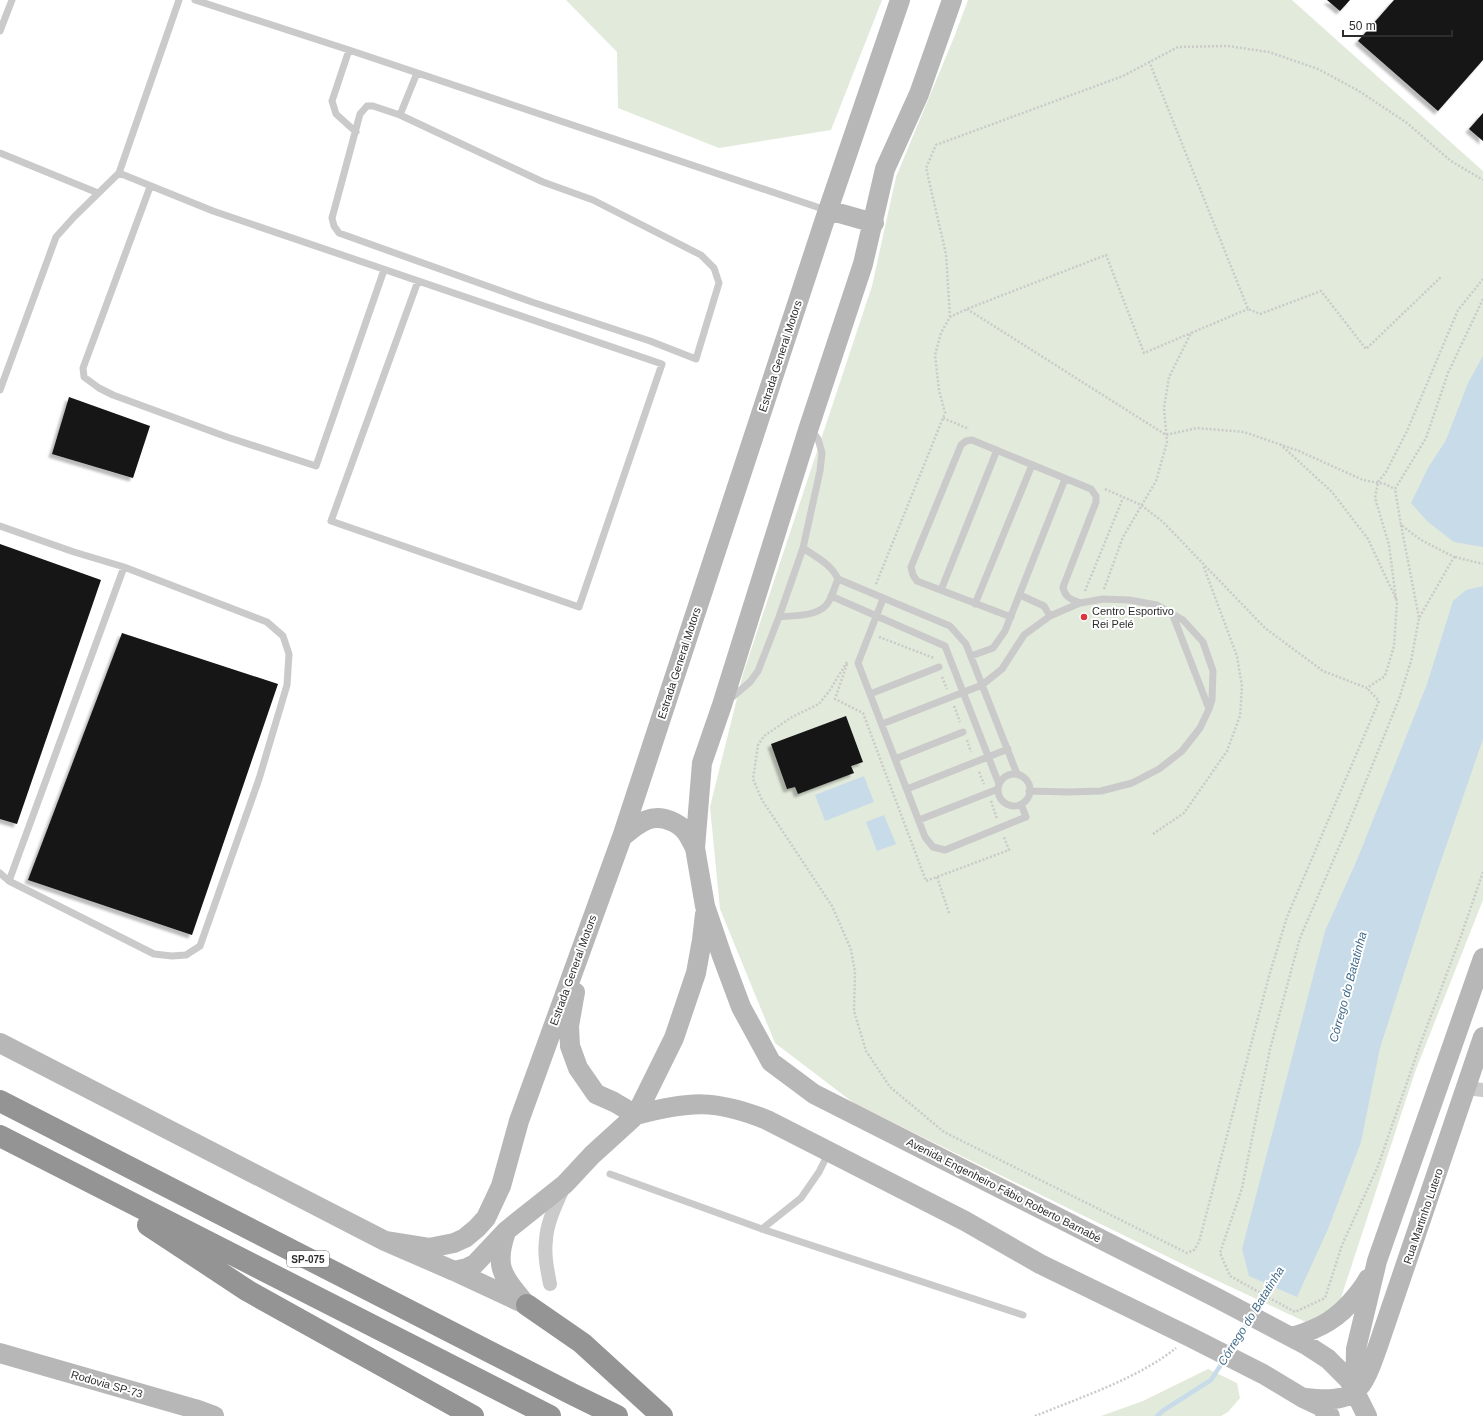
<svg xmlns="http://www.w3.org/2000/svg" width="1483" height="1416" font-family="Helvetica,sans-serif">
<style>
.green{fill:#e2eadb}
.water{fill:#c8dbe9}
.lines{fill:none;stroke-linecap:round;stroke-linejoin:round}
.stream{stroke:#c8dbe9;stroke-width:4.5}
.building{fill:#141414;filter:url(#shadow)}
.path{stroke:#cacaca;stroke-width:2.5;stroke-dasharray:2 2;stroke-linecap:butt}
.service{stroke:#cacaca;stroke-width:7}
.minor{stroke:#cacaca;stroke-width:14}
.secondary{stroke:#b7b7b7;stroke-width:20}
.motorway{stroke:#949494;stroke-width:22}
.poi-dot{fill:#db373e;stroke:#fff;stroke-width:1.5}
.labels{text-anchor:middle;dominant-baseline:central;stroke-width:4;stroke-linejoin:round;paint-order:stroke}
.shield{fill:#fff;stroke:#6c6c6c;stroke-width:1}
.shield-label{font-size:10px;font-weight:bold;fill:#2d2d2d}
.street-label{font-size:11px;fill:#2d2d2d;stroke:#fff}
.poi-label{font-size:11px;fill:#2d2d2d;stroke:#fff;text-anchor:start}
.water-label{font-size:12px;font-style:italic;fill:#406b8a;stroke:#fff}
</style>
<defs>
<filter id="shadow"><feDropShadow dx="-3.5" dy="3.5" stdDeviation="1" flood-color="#0004"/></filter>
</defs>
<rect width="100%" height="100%" fill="#fff"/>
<path class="green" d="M566 0H882L831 130 719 148 618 108 617 52Z
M968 0H1292L1483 171V900L1415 1072 1339 1304 1310 1324 1203 1274 855 1104 775 1043 720 909 710 807 743 674 872 286 896 177 955 35Z
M1208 1369 1237 1383 1240 1398 1228 1412 1221 1416H1101L1143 1401Z"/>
<path class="water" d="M1483 356V547L1454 542 1428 522 1411 503 1428 468 1446 440 1468 383Z
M1483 586V739L1431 890 1380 1048 1361 1142 1328 1229 1297 1297 1249 1276 1242 1249 1325 931 1357 860 1427 684 1453 601 1466 590Z
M864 776 874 802 825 821 815 795Z
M884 815 896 844 877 851 866 822Z"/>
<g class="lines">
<path class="stream" d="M1255 1312 1274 1281
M1229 1352 1249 1320
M1157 1416 1164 1410 1211 1380 1224 1360"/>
</g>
<path class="building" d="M1327 0H1350L1340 11Z
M1394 0H1483V60L1438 111 1358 41Z
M1483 113V141L1469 129Z
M69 397 150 426 133 478 52 454Z
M0 544 101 580 17 824 0 819Z
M122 633 278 684 192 935 28 880Z
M846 716 863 762 851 766 854 773 798 794 795 787 787 789 771 744Z"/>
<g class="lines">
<path class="path" d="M1149 61 1248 309 1260 314 1321 291 1366 349 1441 277
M1483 299 1448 373 1426 438 1395 489 1401 525 1421 540 1454 557 1419 618 1411 661 1399 699 1345 833 1300 938 1270 1049 1242 1188 1220 1253 1230 1276 1295 1312 1325 1298 1342 1245 1378 1166 1421 1042 1461 936 1483 872
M967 309 1166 435 1197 428 1244 432 1299 451 1363 480 1385 484 1395 489
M950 317 946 254 926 168 936 145 1123 76 1178 47 1228 46 1269 52 1318 69 1359 91 1407 123 1451 161 1483 180
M943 418 969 429
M1105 489 1141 505 1163 522 1265 628 1323 671 1367 688 1385 676 1394 646 1397 601 1368 539 1332 492 1281 445
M1401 525 1419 618
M1455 557 1483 564
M876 584 945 413 939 390 935 355 941 333 950 317 967 309 1106 255 1144 353 1191 333
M1104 589 1123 537 1156 481 1167 442 1164 408 1169 377 1191 333 1248 309
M1085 591 1123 498
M1396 599 1389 545 1375 498 1378 482 1386 472 1407 431 1458 310 1483 279
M879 637 934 658
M847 662 830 690 819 704 792 717 764 736 758 745 753 779 762 800 832 906 847 940 851 950 855 972 854 1011 866 1051 890 1087 944 1132 1187 1253 1194 1250 1199 1242 1269 976 1287 917 1379 701 1367 688
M847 664 835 699 863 713 926 881 1009 850 1004 837
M942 677 947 689
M954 706 960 722
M967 740 971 752
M979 772 984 784
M991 801 997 819
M1153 834 1184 813 1227 751 1240 716 1242 687 1237 656 1203 565
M937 877 949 913
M1035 1416C1079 1398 1139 1378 1176 1348"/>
<path class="service" d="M179 0 119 173 213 211 662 364 579 607 331 521 418 281
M195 0 349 50 826 210
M0 31 12 0
M349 50 332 101 336 114 356 132
M400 115 373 106H367L360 114 332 218 334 226 339 233 532 302 650 341 696 359 719 283 714 268 701 255 593 200 543 182 400 115 417 73
M0 153 98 193
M150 187 83 368 84 377 99 388 113 395 227 437 316 466 384 270
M0 390 56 237 74 217 119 173
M0 526 74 552 124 567 267 622 283 636 289 654 287 685 259 779 200 946 186 955 172 956 154 954 9 881 0 873
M838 579 950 626 966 644 1017 774
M941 590 997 450
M1020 595 1044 606 1050 616
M831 596 945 646 999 784
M883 599 858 663 925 837 933 847 945 850 1026 817 1021 804
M975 604 1032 465
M1172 613 1209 709
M779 617C795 615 821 617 829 601 833 594 835 586 838 579 831 564 816 557 803 548
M1011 617 917 581 913 575 911 567 961 445 966 441 972 440 1091 489 1096 496V502L1063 587C1065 598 1071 599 1080 603
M971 656 993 648 1005 631 1065 479
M870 694 939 667
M730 699 750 682 758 671 779 617 803 548 820 471 822 453 818 439 811 430
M882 724 982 685 1002 669 1024 635 1050 616 1080 603 1103 599 1129 600 1157 605 1183 620 1203 642 1213 671 1212 700 1209 709 1200 728 1182 751 1159 769 1132 783 1101 791 1068 792 1029 791
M895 759 963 732
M998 790a16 16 0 1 1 32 0a16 16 0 1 1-32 0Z
M907 789 1008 749
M919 820 998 789
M9 881 124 567
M610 1174 762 1229 1023 1315
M762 1229 801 1198 819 1172 829 1152"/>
<path class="minor" d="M1466 1088 1483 1090
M550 1284C547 1269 544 1254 546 1240 547 1221 557 1203 564 1186"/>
<path class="secondary" d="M952 0 919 94 885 169 863 264 809 427 722 705 702 763 695 848 705 906 722 956 741 1007 771 1062 814 1094 1217 1298 1308 1346 1328 1359 1349 1380 1367 1416
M828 210 874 223
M622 837C637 825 650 812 671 821 676 823 682 827 686 832 689 836 692 842 695 848
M575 992 569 1026 570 1046 578 1068 596 1094 614 1102 636 1115
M0 1043 385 1241 454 1271 527 1305
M636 1115C690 1101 715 1099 767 1120L965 1221 1040 1264 1190 1337 1263 1374 1303 1398 1320 1406 1330 1416
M506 1232C494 1266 502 1275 524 1302
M385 1241 429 1248 454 1243 465 1238 477 1228 486 1218 501 1186 519 1121 622 837 826 216 900 0
M454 1271 467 1268 475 1264 506 1231 565 1184 592 1155 636 1115 674 1038 696 973 702 940 705 914
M1292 1337C1321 1328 1338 1319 1357 1295 1361 1290 1365 1285 1368 1279
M0 1353 195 1409 214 1416
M1355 1394 1356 1349 1377 1261 1483 958
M1305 1398C1314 1399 1324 1400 1333 1399 1364 1397 1369 1370 1378 1346L1483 1037"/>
<path class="motorway" d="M0 1101 572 1394 617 1416
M0 1136 550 1416
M148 1225 248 1291 473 1416
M527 1305 582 1343 662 1416"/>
</g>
<circle class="poi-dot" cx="1084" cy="617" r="4"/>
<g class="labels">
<rect class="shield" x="287" y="1251" width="42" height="16" rx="3"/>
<g class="shield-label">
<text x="308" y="1259">SP-075</text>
</g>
<g class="street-label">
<text transform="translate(780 356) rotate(-72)">Estrada General Motors</text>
<text transform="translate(679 663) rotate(-72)">Estrada General Motors</text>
<text transform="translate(573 970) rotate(-70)">Estrada General Motors</text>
<text transform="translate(1004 1190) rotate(27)">Avenida Engenheiro Fábio Roberto Barnabé</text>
<text transform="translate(1423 1216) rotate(-71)">Rua Martinho Lutero</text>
<text transform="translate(107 1384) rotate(16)">Rodovia SP-73</text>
</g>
<g class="poi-label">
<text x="1092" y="611">Centro Esportivo<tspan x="1092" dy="13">Rei Pelé</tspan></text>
</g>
<g class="water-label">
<text transform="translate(1348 987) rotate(-75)">Córrego do Batatinha</text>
<text transform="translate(1251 1316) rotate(-58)">Córrego do Batatinha</text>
</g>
</g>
<path d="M1343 30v6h109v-6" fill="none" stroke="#2d2d2d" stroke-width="2"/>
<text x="1349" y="30" font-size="12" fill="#2d2d2d" stroke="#ffffff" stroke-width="3" paint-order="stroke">50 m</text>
</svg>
